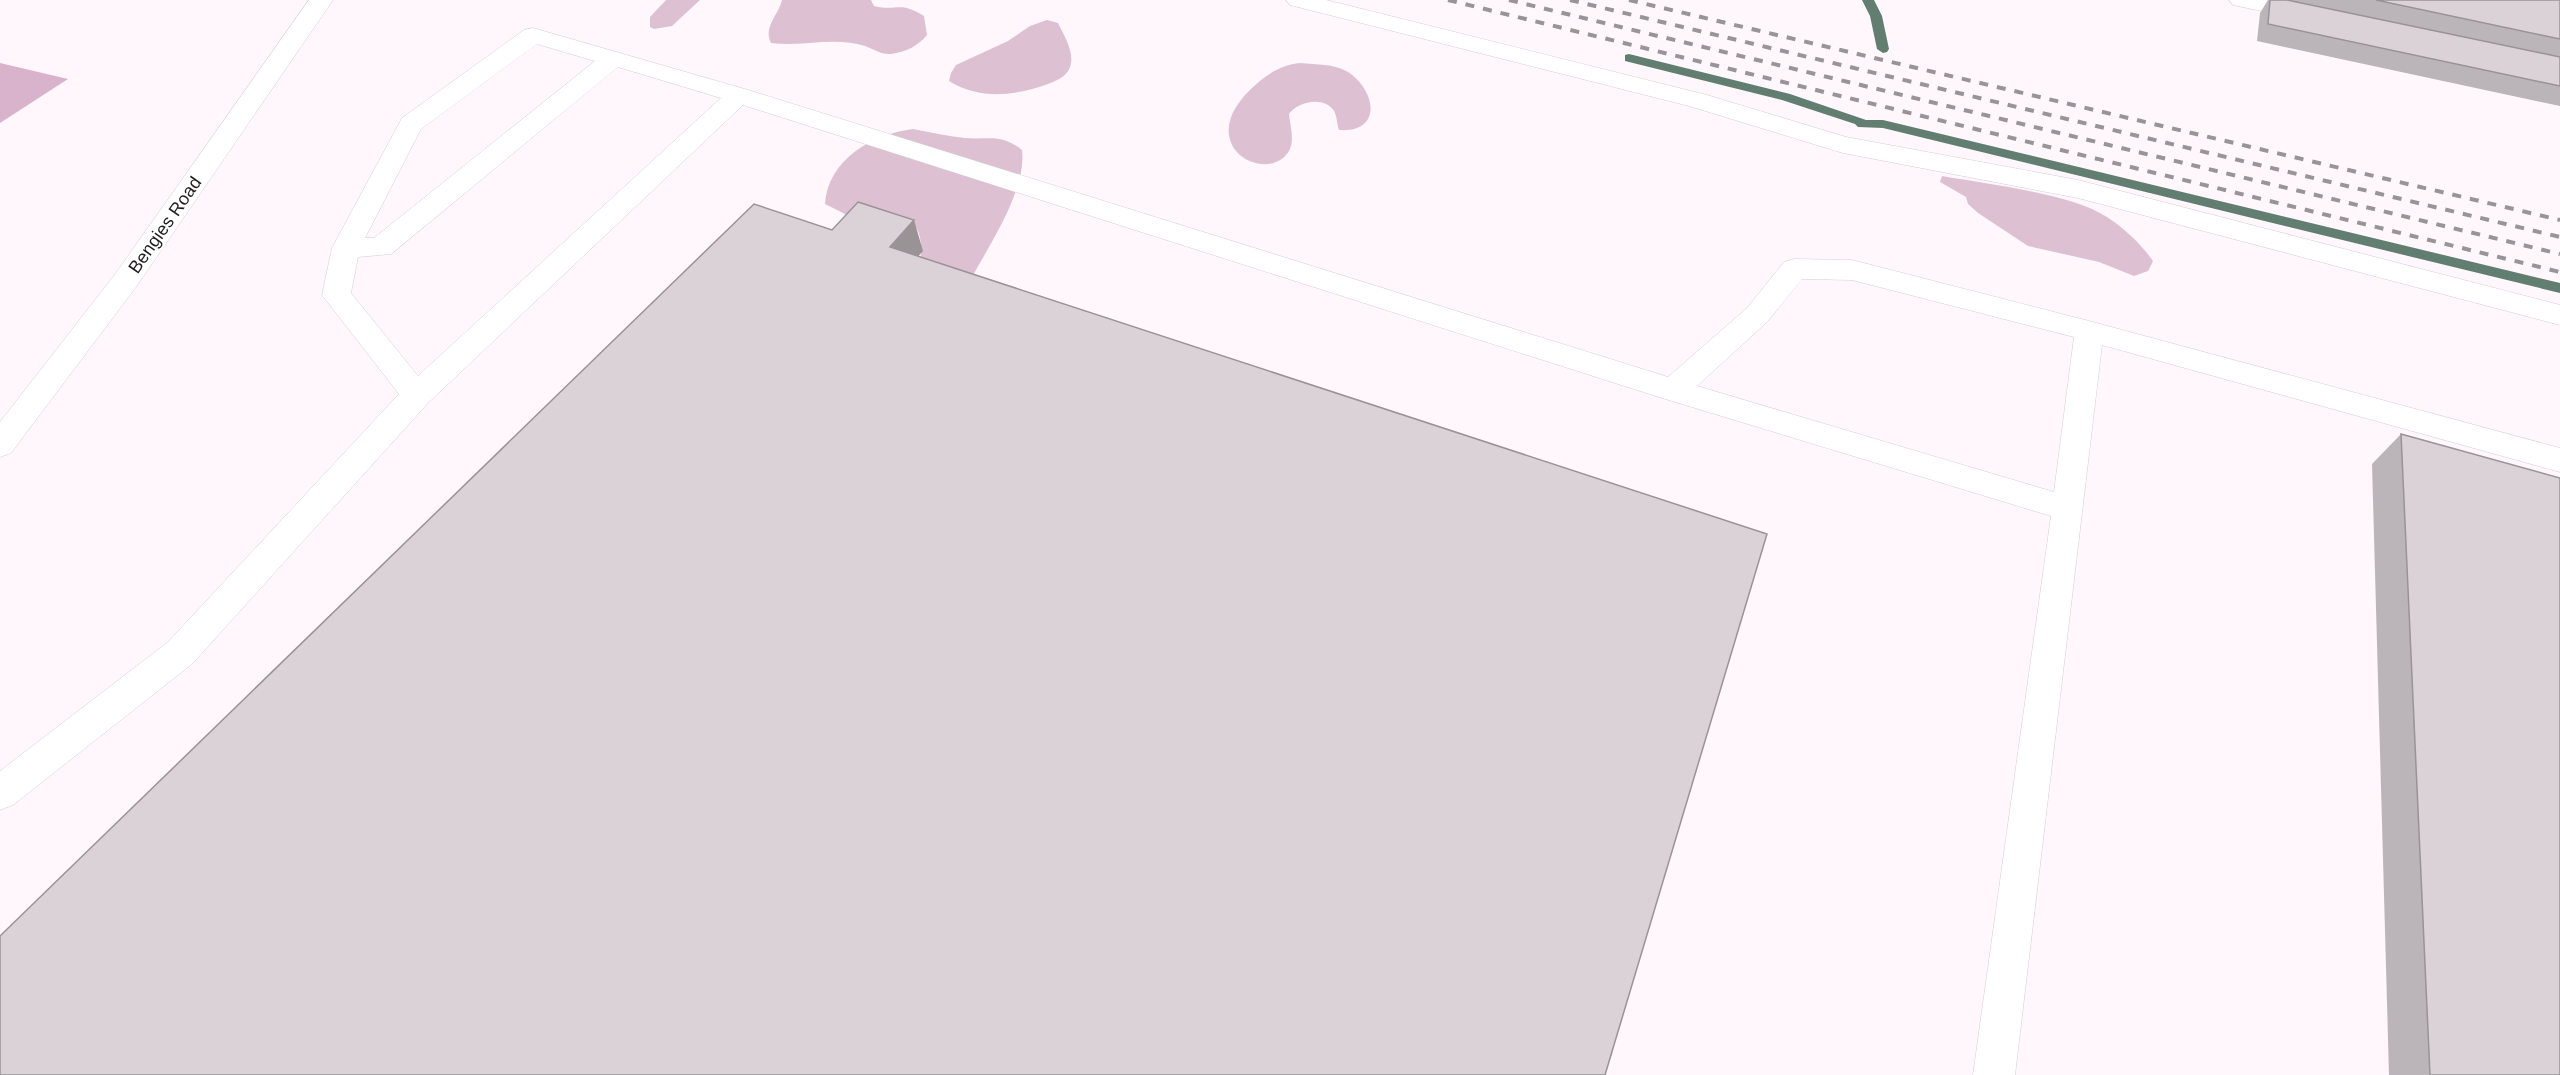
<svg xmlns="http://www.w3.org/2000/svg" width="2560" height="1075" font-family="Arial,sans-serif">
<style>
.green{fill:#ddc1d3}
.forest{fill:#d9b3cc}
.lines{fill:none;stroke-linecap:round;stroke-linejoin:round}
.stream{fill:#627e70;fill-rule:evenodd}
.minor-casing{stroke:#d5cdd2;stroke-width:1}
.minor{fill:#fff;fill-rule:evenodd}
.rail{stroke:#999497;stroke-width:4;stroke-dasharray:9 9;stroke-linecap:butt}
.wall{fill:#bbb5b9}
.shaded-wall{fill:#999396}
.building{fill:#dad2d7;stroke:#999396;stroke-width:1.5}
.labels{text-anchor:middle;dominant-baseline:central;stroke-width:4.5;stroke-linejoin:round;paint-order:stroke}
.street-label{font-size:18px;fill:#201d1f;stroke:#fff}
</style>
<rect width="100%" height="100%" fill="#fff7fc"/>
<path class="green" d="M666 0H700L672 26 654 29 650 27V17Z
M782 0H871L874 6C899 12 898 0 924 16L927 35C918 46 906 52 891 54 881 55 874 49 865 46 835 36 801 47 771 43 763 27 778 16 782 0Z
M1047 20 1058 23C1064 35 1073 50 1071 63 1069 76 1058 80 1048 84 1016 96 979 100 949 81L951 73 956 65 1008 41 1030 26Z
M1300 63C1317 65 1336 63 1351 74 1377 94 1381 133 1339 130 1337 124 1337 116 1334 111 1324 95 1297 102 1289 114 1290 125 1295 141 1289 151 1268 185 1197 149 1245 95 1260 79 1278 65 1300 63Z
M913 129C930 132 947 136 965 138 989 140 1001 133 1022 150 1027 189 990 244 972 277L918 275C921 256 925 236 912 222L847 215 825 204C828 159 873 134 913 129Z
M1942 176C1986 184 2070 193 2107 217 2123 227 2142 245 2153 261L2148 271 2134 276 2099 262 2028 246 1978 213 1968 204 1966 197 1940 182Z"/>
<path class="forest" d="M0 63 68 79 0 123Z"/>
<g class="lines">
<path class="stream" d="M1862 0H1874L1882 16 1889 49 1887 52 1883 53 1877 49 1870 16Z
M1629 54 1790 94 1866 120H1883L2560 283V293L1883 128 1858 127 1855 124 1782 100 1625 61V55Z"/>
<g class="minor-casing">
<path id="minor" d="M309 0H333L136 287 11 453 0 457V422L116 273Z
M1286 0H1326L1707 95 1846 137 2078 180 2560 305V325L2078 198 1843 153 1689 106 1290 5Z
M2229 0H2275L2317 9 2321 14 2317 19 2309 21 2233 5Z
M533 28 748 90 1668 377 1747 308 1784 262 1794 259 1852 260 2089 321 2560 448V472L2102 345 2015 1075H1973L2051 516 1662 398 743 105 428 403 192 664 13 805 0 810V771L168 642 399 394 322 295 332 248 402 118 524 30ZM537 44 595 61 374 238H365L421 129ZM618 67 721 98 418 376 351 293 358 257 391 254ZM1802 279 1852 280 2074 337 2054 492 1697 386 1767 322Z"/>
</g>
<use href="#minor" class="minor"/>
<path class="rail" d="M1448 0 2560 272
M1509 0 2560 254
M1570 0 2560 237
M1629 0 2560 220"/>
</g>
<path class="wall" d="M2268 0H2560V106L2257 41 2260 13Z
M2401 434 2560 1075H2389L2372 464Z"/>
<path class="shaded-wall" d="M914 220 923 251 899 278 890 247Z"/>
<path class="building" d="M2270 0H2287L2560 57V86L2268 24Z
M2376 0H2560V39Z
M858 202 914 220 890 247 1767 534 1605 1075H0V936L754 204 832 230Z
M2401 434 2560 478V1075H2430Z"/>
<g class="labels">
<g class="street-label">
<text transform="translate(165 225) rotate(-55)">Bengies Road</text>
</g>
</g>
</svg>
